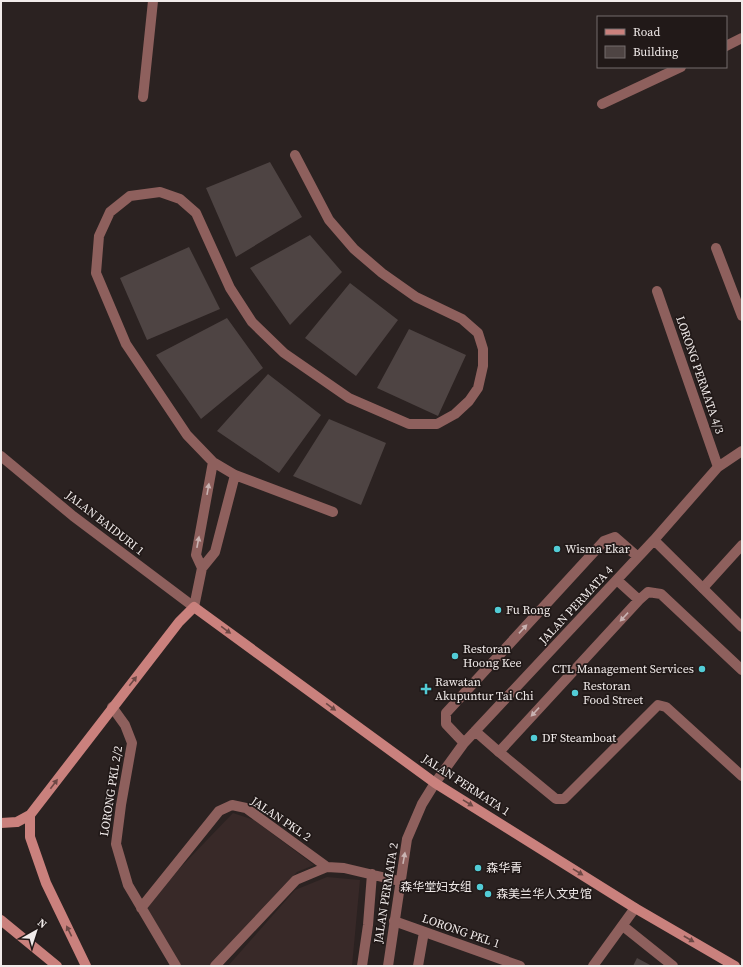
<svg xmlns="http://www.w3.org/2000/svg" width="743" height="967" font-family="'Source Serif 4','Noto Sans SC',serif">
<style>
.built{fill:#382928}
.building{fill:#4e4443}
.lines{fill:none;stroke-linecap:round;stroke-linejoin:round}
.service{stroke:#8e605d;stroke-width:10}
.minor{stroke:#8e605d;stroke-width:10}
.tertiary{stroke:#8e605d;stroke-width:10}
.secondary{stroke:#ca817d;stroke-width:10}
.oneway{fill:#c9b3b2}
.oneway2{fill:#6d4845}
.poi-dot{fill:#52ccd6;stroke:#211918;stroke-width:1.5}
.labels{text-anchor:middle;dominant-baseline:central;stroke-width:3.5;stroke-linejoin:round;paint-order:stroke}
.street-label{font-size:12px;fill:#f1ebea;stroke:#211918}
.poi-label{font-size:12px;fill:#f1ebea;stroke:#211918;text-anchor:start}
</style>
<rect width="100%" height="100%" fill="#2b2221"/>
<path class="built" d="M233 813 254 820 314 865 297 872 209 966H181L146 906 154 895Z
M327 877 360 880 352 966H228L295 890Z"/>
<path class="building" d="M270 162 302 217 236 257 206 188Z
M310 235 342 272 290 325 250 268Z
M189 247 220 309 147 340 120 278Z
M350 283 398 320 356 376 305 338Z
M227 318 263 368 201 419 156 355Z
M409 329 466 355 438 416 377 388Z
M268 374 321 415 279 473 217 431Z
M329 419 386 443 361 505 293 476Z
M637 958 652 966H633Z"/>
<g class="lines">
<path class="service" d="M716 248 742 316
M703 588 742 545
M499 752 556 799H564L658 705 666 707 742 776
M394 921 520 966
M623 926 673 966
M418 966 424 932
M593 966 635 908"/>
<path class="minor" d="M726 46 742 38
M143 97 153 1
M602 104 681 67
M295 155 329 220 354 249 382 273 416 297 462 319 478 333 483 349V366L478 388 469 401 455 414 437 424H409L349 398 284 353 252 322 230 288 196 213 180 199 160 192 130 196 110 212 99 236 96 273 126 344 187 435 213 462 235 475 333 512
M657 291 718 467
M654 540 742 627
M202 568 196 555 213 462
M639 600 648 592 661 594 742 670
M194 607 202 568 215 552 235 475
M112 707 125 725 132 743 121 805 116 844 128 885 176 966
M475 731 499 752 639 600 617 580
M464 743 446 724V713L604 541 615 537 638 557
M141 908 219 811 232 805 246 808 327 867 344 868 399 881
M215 966 296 880 327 867
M362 966 368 925 372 874
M388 966 407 839 422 804 435 783 464 743 654 540 718 467 742 451"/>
<path class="tertiary" d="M1 456 73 516 194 607"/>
<path class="secondary" d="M30 815V837L46 883 86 966
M1 823 17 822 30 815 179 622 194 607 435 783 635 908 735 966
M1 920 57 966"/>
</g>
<defs><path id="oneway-solid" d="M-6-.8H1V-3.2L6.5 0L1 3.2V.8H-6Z"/></defs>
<g class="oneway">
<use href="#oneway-solid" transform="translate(208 489) rotate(-80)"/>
<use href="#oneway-solid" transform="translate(198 542) rotate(-79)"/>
<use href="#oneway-solid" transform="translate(624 617) rotate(133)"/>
<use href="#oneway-solid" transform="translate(523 629) rotate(-47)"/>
<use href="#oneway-solid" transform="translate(535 712) rotate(133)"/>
<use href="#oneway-solid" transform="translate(404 858) rotate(-80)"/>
</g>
<g class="oneway2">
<use href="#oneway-solid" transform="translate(226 630) rotate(36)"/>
<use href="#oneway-solid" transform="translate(133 681) rotate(-52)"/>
<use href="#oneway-solid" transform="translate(331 707) rotate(36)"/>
<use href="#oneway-solid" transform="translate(54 784) rotate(-53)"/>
<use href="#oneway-solid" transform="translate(468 803) rotate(32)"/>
<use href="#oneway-solid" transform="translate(578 872) rotate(32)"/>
<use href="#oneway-solid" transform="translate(69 931) rotate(-116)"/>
<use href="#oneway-solid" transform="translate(689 939) rotate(30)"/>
</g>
<g class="poi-dot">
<circle cx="557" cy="549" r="4"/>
<circle cx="498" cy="610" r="4"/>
<circle cx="455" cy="656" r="4"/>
<circle cx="702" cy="669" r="4"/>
<path d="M424 683h4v4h4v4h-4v4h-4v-4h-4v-4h4z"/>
<circle cx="575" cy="693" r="4"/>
<circle cx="534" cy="738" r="4"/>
<circle cx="478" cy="868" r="4"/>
<circle cx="480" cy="887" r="4"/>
<circle cx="488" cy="894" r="4"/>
</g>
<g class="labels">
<g class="street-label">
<text transform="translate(700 375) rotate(71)">LORONG PERMATA 4/3</text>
<text transform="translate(105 523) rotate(38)">JALAN BAIDURI 1</text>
<text transform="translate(576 605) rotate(-47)">JALAN PERMATA 4</text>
<text transform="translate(466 785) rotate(33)">JALAN PERMATA 1</text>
<text transform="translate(111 791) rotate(-81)">LORONG PKL 2/2</text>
<text transform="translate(281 819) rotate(34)">JALAN PKL 2</text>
<text transform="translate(386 893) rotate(-81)">JALAN PERMATA 2</text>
<text transform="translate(461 931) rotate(19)">LORONG PKL 1</text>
</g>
<g class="poi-label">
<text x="565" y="549">Wisma Ekar</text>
<text x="506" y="610">Fu Rong</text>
<text x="463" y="649">Restoran<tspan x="463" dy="14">Hoong Kee</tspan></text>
<text x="694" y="669" text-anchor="end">CTL Management Services</text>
<text x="435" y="682">Rawatan<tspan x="435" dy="14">Akupuntur Tai Chi</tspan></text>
<text x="583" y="686">Restoran<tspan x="583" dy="14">Food Street</tspan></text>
<text x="542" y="738">DF Steamboat</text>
<text x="486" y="868">森华青</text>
<text x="472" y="887" text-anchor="end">森华堂妇女组</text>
<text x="496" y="894">森美兰华人文史馆</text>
</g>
</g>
<rect width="743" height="967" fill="none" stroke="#f1ebea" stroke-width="4"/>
<rect x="597" y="16" width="130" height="52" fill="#211918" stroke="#746d6c"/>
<rect x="605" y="29" width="20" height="6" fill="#ca817d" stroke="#746d6c"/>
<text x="633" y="36" font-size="12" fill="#f1ebea">Road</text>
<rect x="605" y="46" width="20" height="12" fill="#4e4443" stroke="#746d6c"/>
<text x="633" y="56" font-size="12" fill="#f1ebea">Building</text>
<g transform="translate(36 931) rotate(39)" stroke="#211918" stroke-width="3" paint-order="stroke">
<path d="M0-3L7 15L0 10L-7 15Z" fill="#f1ebea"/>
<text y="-6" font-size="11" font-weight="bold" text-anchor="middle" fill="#f1ebea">N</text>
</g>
</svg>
